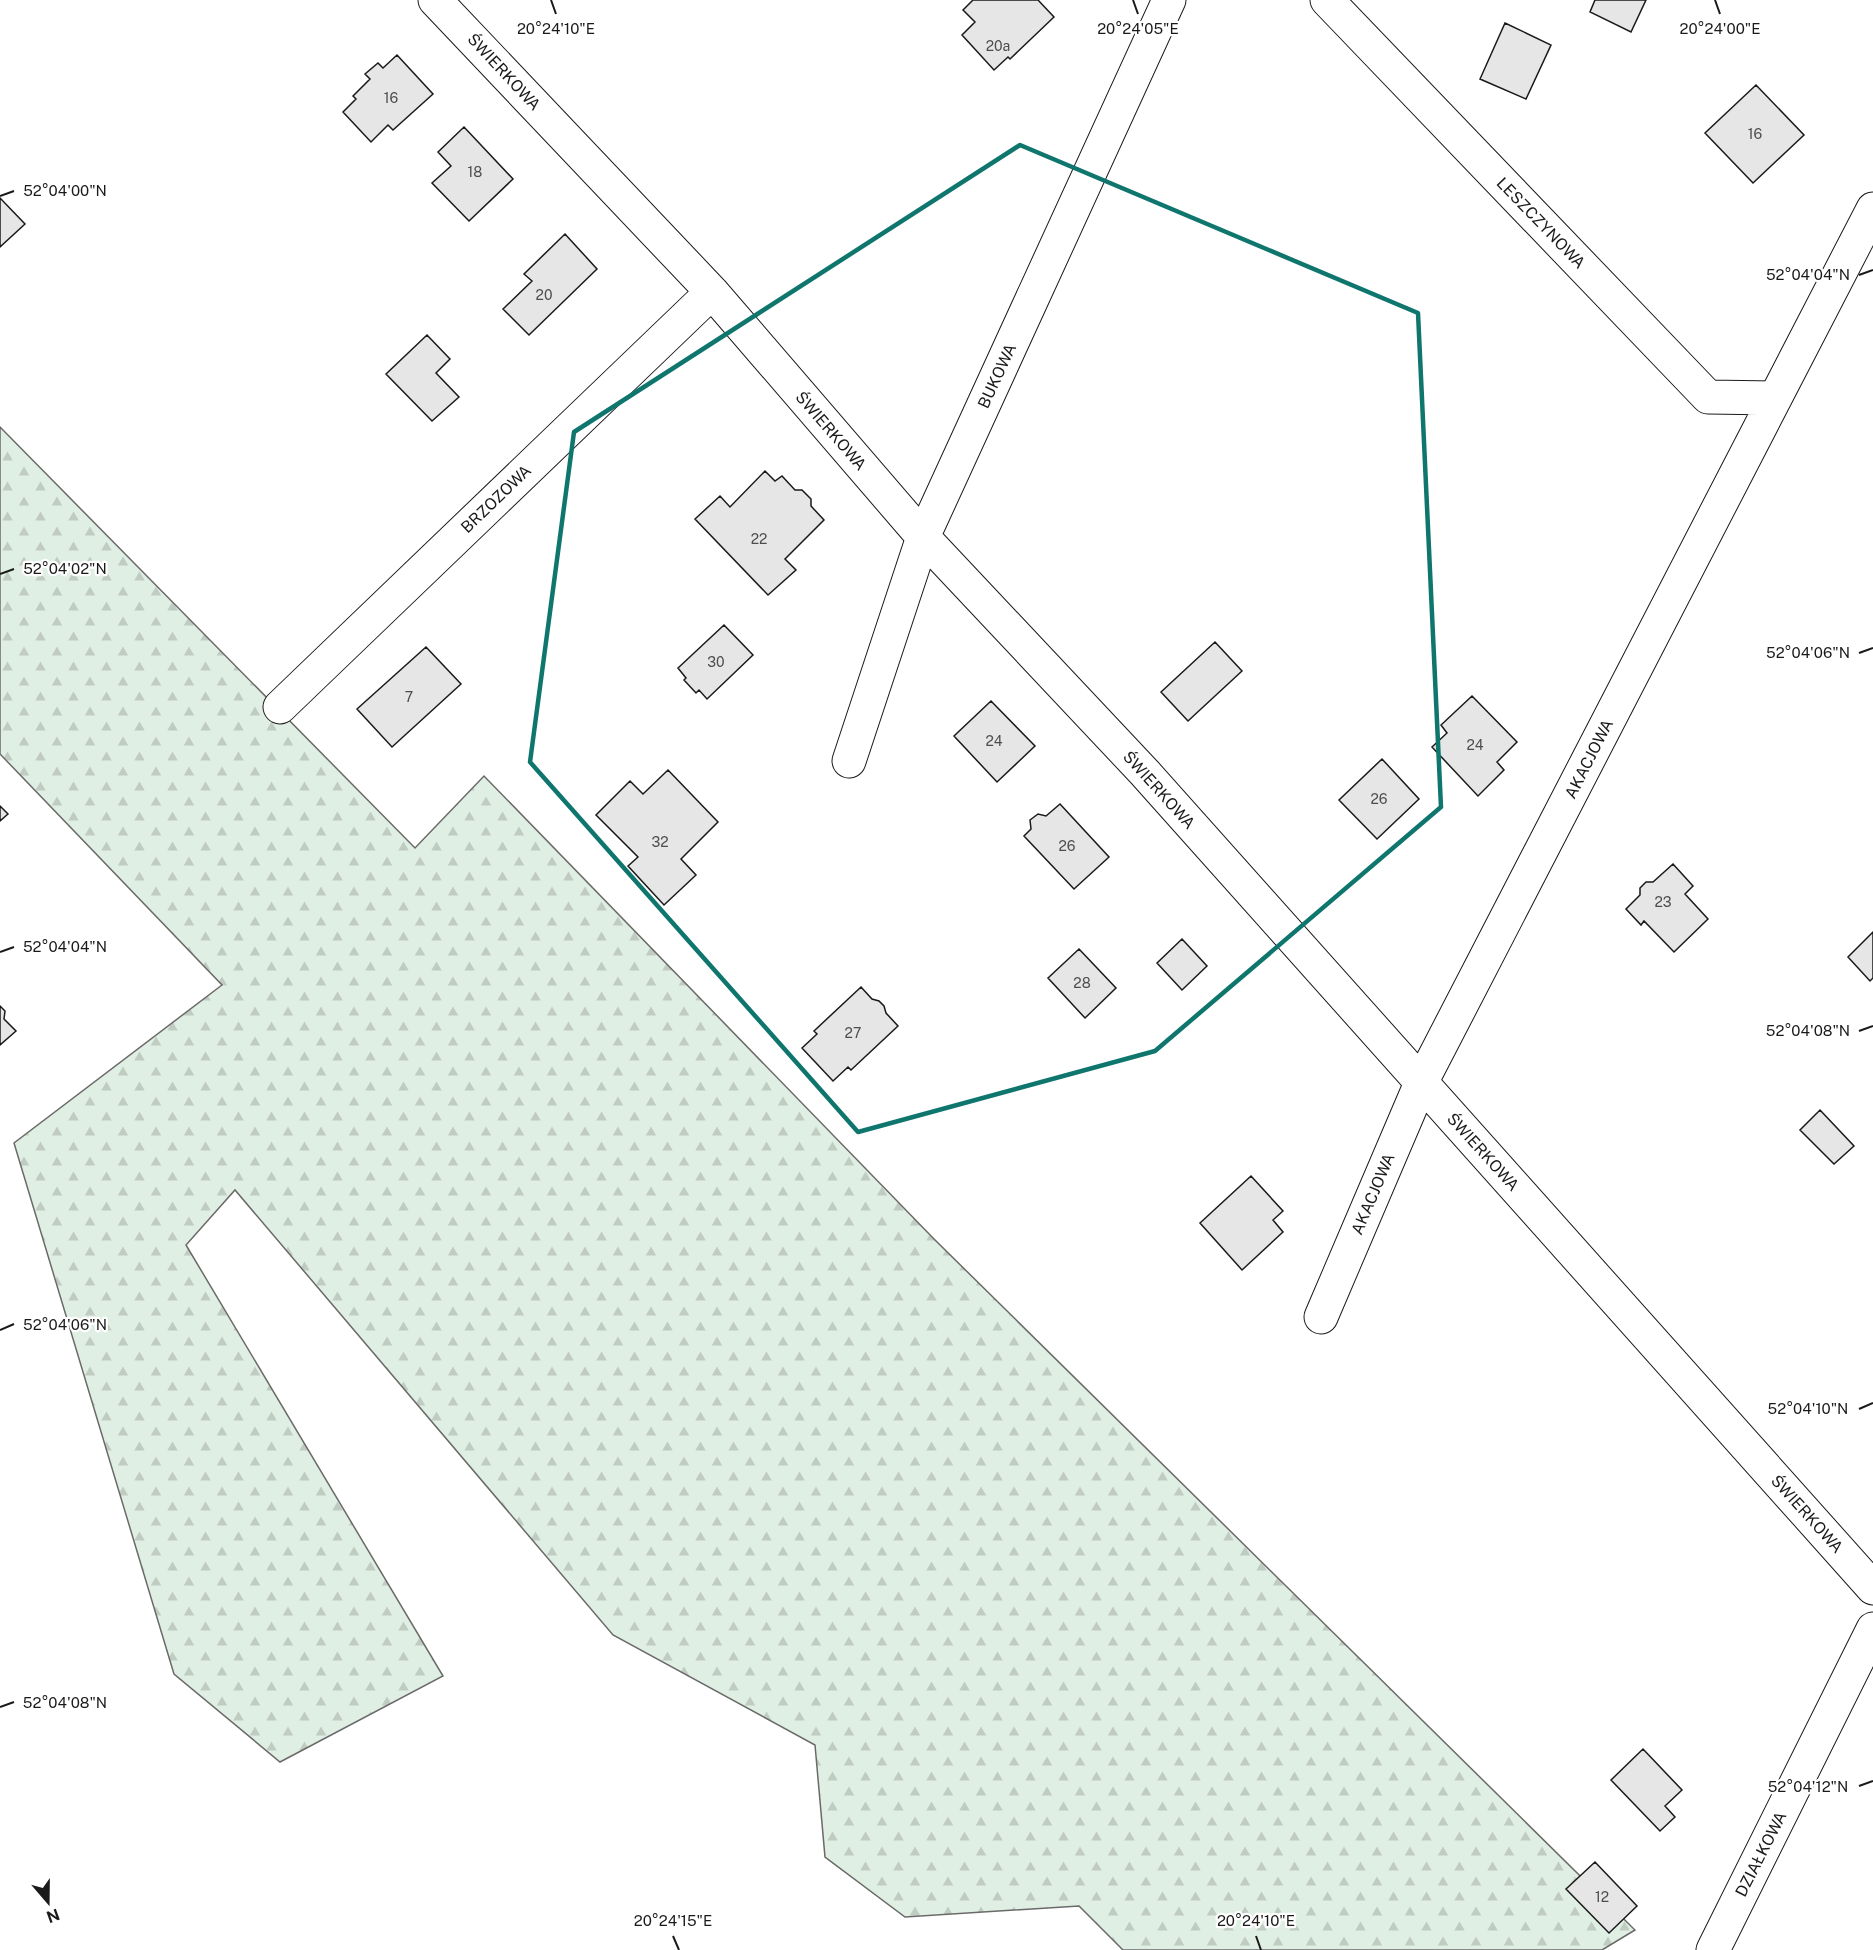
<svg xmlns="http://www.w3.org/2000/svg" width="1873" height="1950" font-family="'Public Sans',sans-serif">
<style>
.forest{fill:url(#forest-firs);stroke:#6a6a6a;stroke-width:1.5}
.building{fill:#e6e6e6;stroke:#1a1a1a;stroke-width:1.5}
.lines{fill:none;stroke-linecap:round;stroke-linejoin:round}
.minor-casing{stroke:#1a1a1a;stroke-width:35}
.minor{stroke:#fff;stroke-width:33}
.marked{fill:none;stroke:#0f766e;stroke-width:4.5;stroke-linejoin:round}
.ticks{fill:none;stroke:#1a1a1a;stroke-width:2}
.labels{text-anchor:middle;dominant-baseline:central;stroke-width:4.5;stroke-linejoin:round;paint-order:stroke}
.number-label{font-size:14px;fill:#4d4d4d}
.street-label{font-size:16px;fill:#1a1a1a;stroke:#fff}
.ticks-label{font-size:15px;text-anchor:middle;fill:#1a1a1a;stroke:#fff;stroke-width:4.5;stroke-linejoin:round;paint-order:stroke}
</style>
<defs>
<pattern id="forest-firs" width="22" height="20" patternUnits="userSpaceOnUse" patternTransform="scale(1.5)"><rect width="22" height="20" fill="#e0efe3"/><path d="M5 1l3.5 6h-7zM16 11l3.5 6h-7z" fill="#c0ccc2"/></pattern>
</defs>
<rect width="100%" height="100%" fill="#fff"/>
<path class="forest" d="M0 427 415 848 484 776 934 1239 1635 1930 1602 1950H1123L1079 1906 905 1917 825 1857 815 1745 613 1635 235 1190 186 1245 443 1676 280 1762 174 1674 14 1143 222 985 0 754Z"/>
<path class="building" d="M973 0H1038L1054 17 1010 59 1008 57 994 70 962 35 975 22 963 10Z
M1595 0H1646L1631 32 1590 12Z
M1505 23 1551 45 1526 99 1480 79Z
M397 55 433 94 393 130 388 125 371 142 343 112 356 99 353 96 370 79 365 74 378 63 383 68Z
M1756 85 1804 135 1753 183 1705 133Z
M464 127 513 179 469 221 432 183 451 166 438 152Z
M0 198 25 224 0 247Z
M565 234 597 269 529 335 503 309 532 281 524 274Z
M427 335 450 359 436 373 459 397 432 421 386 374Z
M765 471 775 481 782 476 795 490H802L811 499V506L824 520 785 559 796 570 768 595 695 519 720 496 730 507Z
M724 625 753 655 707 699 699 690 696 693 684 680 686 678 678 668Z
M1215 642 1242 671 1188 721 1161 692Z
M426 647 461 684 392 747 357 709Z
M1472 696 1517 742 1497 762 1504 770 1478 796 1432 747 1447 733 1441 725Z
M991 701 1035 746 997 782 954 736Z
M1382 759 1419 799 1377 839 1339 800Z
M668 770 718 822 681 859 696 875 664 905 628 866 638 857 596 815 630 781 643 794Z
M1060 804 1109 857 1074 889 1024 836 1031 829 1030 820 1038 814 1046 816Z
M0 806 8 814 0 821Z
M1673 864 1693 886 1685 894 1708 919 1674 952 1644 921 1641 925 1626 909 1640 895V888L1646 882H1653Z
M1873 932V978L1870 981 1848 957Z
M1182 939 1207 966 1182 990 1157 963Z
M1079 949 1116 988 1085 1018 1048 978Z
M861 987 872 999 879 1001 884 1006 886 1013 898 1026 851 1070 848 1067 833 1081 802 1048 817 1034 814 1031Z
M0 1006 5 1011 4 1019 16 1031 0 1045Z
M1820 1110 1854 1146 1834 1164 1800 1130Z
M1251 1176 1283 1211 1273 1220 1283 1232 1242 1270 1200 1223Z
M1643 1749 1682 1790 1665 1806 1675 1817 1660 1831 1611 1780Z
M1595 1862 1637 1906 1609 1933 1566 1889Z"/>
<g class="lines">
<g class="minor-casing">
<path id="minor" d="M435 0 712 292 923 537 1145 773 1873 1588
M1327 0 1708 397 1775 398
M280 707 712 292
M849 761 923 537 1169 0
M1321 1317 1421 1083 1873 209
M1713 1950 1873 1629"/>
</g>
<use href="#minor" class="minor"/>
</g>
<path class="marked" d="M1020 145 1418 313 1441 807 1155 1051 858 1132 530 762 574 432Z"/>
<path class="ticks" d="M551 0 556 14M1133 0 1138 14M1715 0 1720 14M0 196 14 191M1859 275 1873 270M0 574 14 569M1859 653 1873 648M0 952 14 947M1859 1031 1873 1026M0 1330 14 1324M1859 1409 1873 1403M0 1707 14 1702M1859 1786 1873 1781M673 1936 679 1950M1256 1936 1261 1950"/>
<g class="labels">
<g class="number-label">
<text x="998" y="46">20a</text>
<text x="391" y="98">16</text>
<text x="1755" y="134">16</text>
<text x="475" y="172">18</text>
<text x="544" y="295">20</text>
<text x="759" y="539">22</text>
<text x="716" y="662">30</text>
<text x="409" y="697">7</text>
<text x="994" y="741">24</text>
<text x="1475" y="745">24</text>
<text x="1379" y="799">26</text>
<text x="660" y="842">32</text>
<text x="1067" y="846">26</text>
<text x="1663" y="902">23</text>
<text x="1082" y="983">28</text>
<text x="853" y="1033">27</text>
<text x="1602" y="1897">12</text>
</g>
<g class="street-label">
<text transform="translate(504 72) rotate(47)">ŚWIERKOWA</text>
<text transform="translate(1541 223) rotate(46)">LESZCZYNOWA</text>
<text transform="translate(997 376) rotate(-65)">BUKOWA</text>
<text transform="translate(831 431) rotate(49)">ŚWIERKOWA</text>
<text transform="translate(496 499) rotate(-44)">BRZOZOWA</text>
<text transform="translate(1589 759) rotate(-63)">AKACJOWA</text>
<text transform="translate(1159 790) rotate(48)">ŚWIERKOWA</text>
<text transform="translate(1483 1152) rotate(48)">ŚWIERKOWA</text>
<text transform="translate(1373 1194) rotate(-67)">AKACJOWA</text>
<text transform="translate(1807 1514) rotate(48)">ŚWIERKOWA</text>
<text transform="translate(1761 1854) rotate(-63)">DZIAŁKOWA</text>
</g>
</g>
<g class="ticks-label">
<text x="1138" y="34">20°24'05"E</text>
<text x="1720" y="34">20°24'00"E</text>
<text x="556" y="34">20°24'10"E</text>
<text x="65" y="196">52°04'00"N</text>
<text x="1808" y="280">52°04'04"N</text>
<text x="65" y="574">52°04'02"N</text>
<text x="1808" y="658">52°04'06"N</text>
<text x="65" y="952">52°04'04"N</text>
<text x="1808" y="1036">52°04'08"N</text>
<text x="65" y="1330">52°04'06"N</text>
<text x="1808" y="1414">52°04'10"N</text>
<text x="65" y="1708">52°04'08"N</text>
<text x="1808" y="1792">52°04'12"N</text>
<text x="673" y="1926">20°24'15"E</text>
<text x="1256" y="1926">20°24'10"E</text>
</g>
<g transform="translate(48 1902) rotate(160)" stroke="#ffffff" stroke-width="4.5" paint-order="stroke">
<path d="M0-4.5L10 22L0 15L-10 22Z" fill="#1a1a1a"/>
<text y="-9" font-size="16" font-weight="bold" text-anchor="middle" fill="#1a1a1a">N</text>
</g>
</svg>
